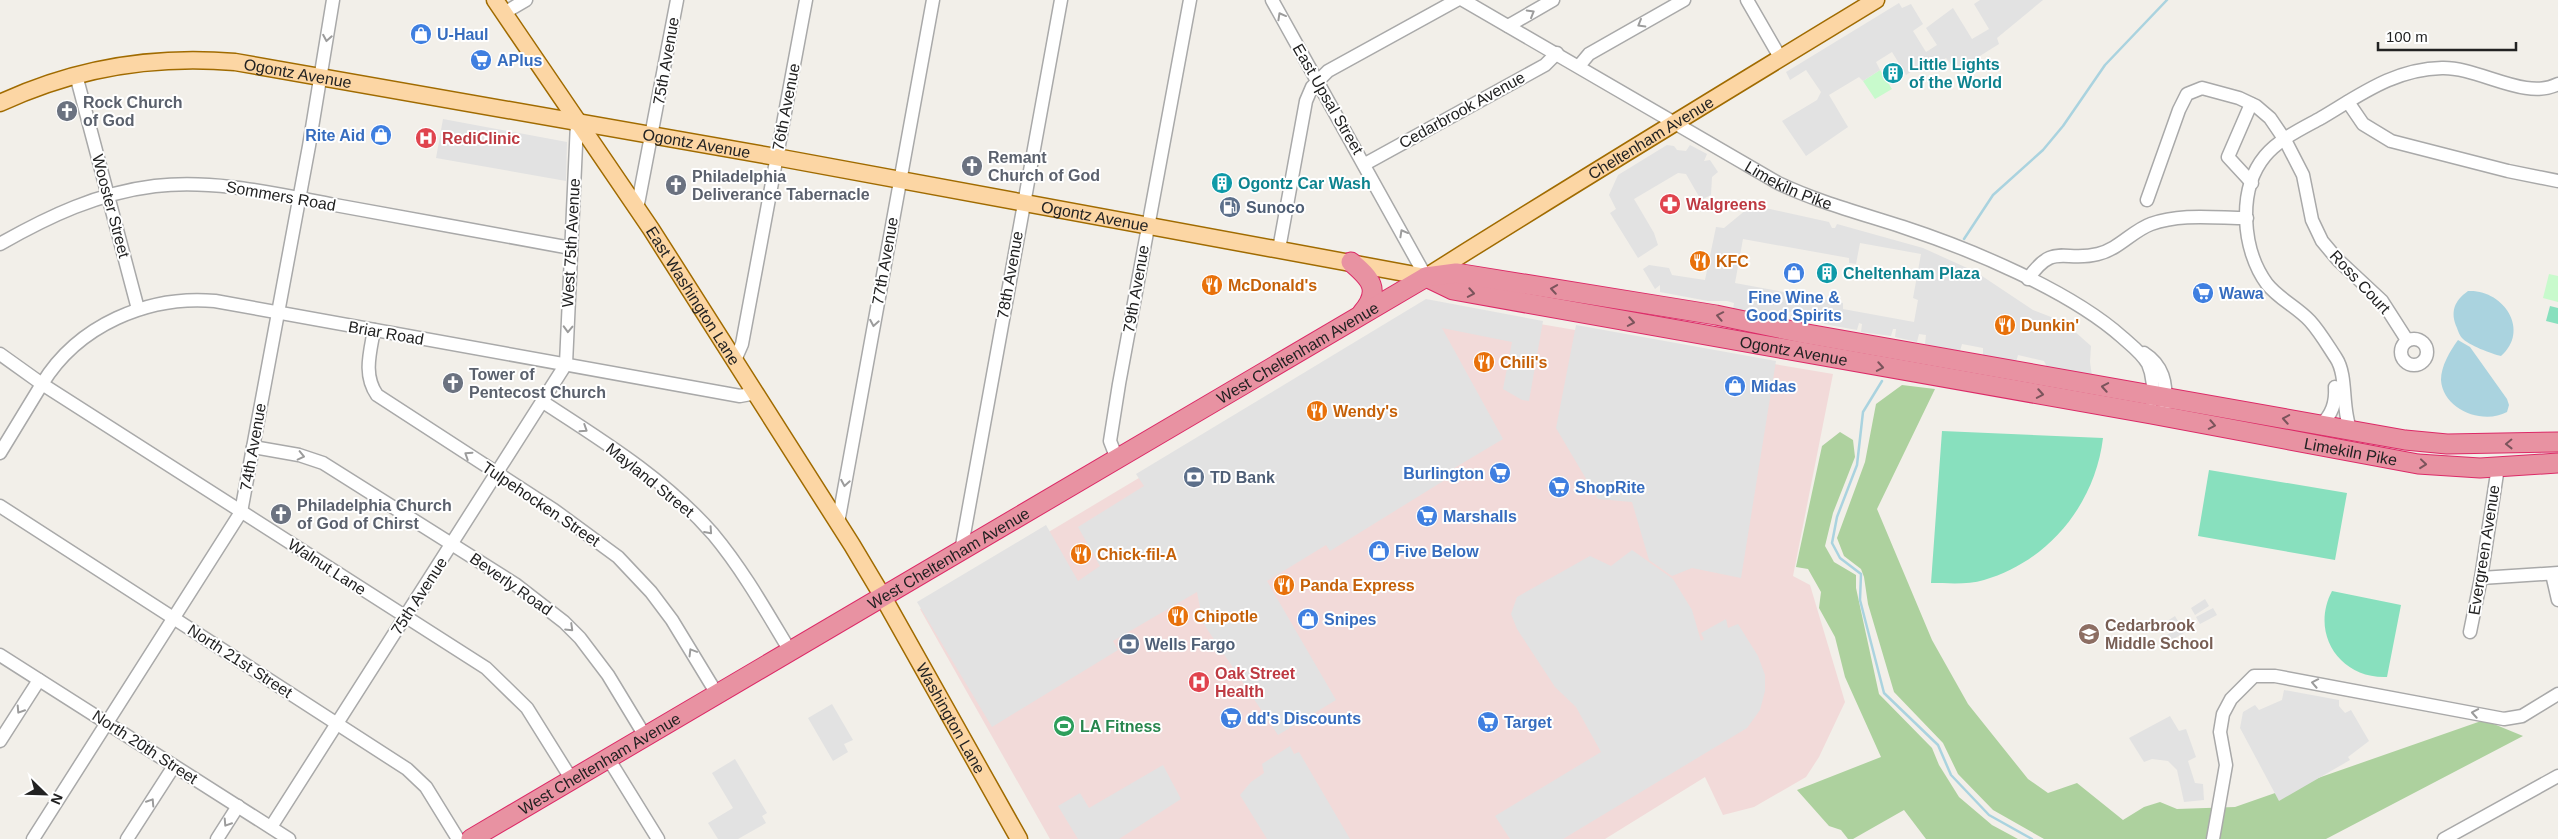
<svg xmlns="http://www.w3.org/2000/svg" width="2558" height="839" font-family="Arial,sans-serif">
<style>
.commercial{fill:#f2dad9}
.forest{fill:#add19e}
.park{fill:#c8facc}
.pitch{fill:#88e0be}
.parking{fill:#e2e2e2;fill-rule:evenodd}
.water{fill:#aad3df}
.lines{fill:none;stroke-linecap:round;stroke-linejoin:round}
.stream{stroke:#aad3df;stroke-width:2.5}
.minor-casing{stroke:#a9a9a9;stroke-width:15}
.major-casing{stroke:#a06b00;stroke-width:19}
.highway-casing{stroke:#dc2a67;stroke-width:21}
.minor{stroke:#fff;stroke-width:12}
.major{stroke:#fcd6a4;stroke-width:16}
.highway{stroke:#e892a2;stroke-width:19}
.oneway{stroke:#9c9c9c}
.oneway2{stroke:#7b545c}
.labels{text-anchor:middle;dominant-baseline:central;stroke-width:4;stroke-linejoin:round;paint-order:stroke}
.shop-label{font-size:16px;font-weight:bold;fill:#366cbe;stroke:#fff;text-anchor:start}
.street-label{font-size:16px;fill:#222;stroke:#fff}
.culture-label{font-size:16px;font-weight:bold;fill:#0d838f;stroke:#fff;text-anchor:start}
.worship-label{font-size:16px;font-weight:bold;fill:#5b616d;stroke:#fff;text-anchor:start}
.health-label{font-size:16px;font-weight:bold;fill:#be3a42;stroke:#fff;text-anchor:start}
.service-label{font-size:16px;font-weight:bold;fill:#4e5e75;stroke:#fff;text-anchor:start}
.food-label{font-size:16px;font-weight:bold;fill:#c56008;stroke:#fff;text-anchor:start}
.education-label{font-size:16px;font-weight:bold;fill:#785e54;stroke:#fff;text-anchor:start}
.leisure-label{font-size:16px;font-weight:bold;fill:#27864d;stroke:#fff;text-anchor:start}
</style>
<rect width="100%" height="100%" fill="#f2efe9"/>
<path class="commercial" d="M1428 305 1833 374 1793 576 1810 585 1845 702 1819 757 1806 777 1754 807 1723 815 1705 777 1605 839H1050L920 609Z"/>
<path class="forest" d="M1902 385 1935 389 1877 509 1932 640 1968 704 2028 779 2048 793 2077 783 2123 820 2144 807 2160 802 2177 809 2235 807 2484 720 2523 736 2326 839H2044L1993 810 1958 774 1943 743 1894 692 1868 604 1864 577 1861 569 1844 556 1837 538 1865 462 1876 404Z
M1840 432 1853 440 1855 457 1833 513 1825 546 1834 562 1856 575V588L1879 694 1932 748 1939 765 1959 797 1992 825 2018 839H1926L1904 810 1853 839H1848L1841 830 1829 826 1797 790 1881 757 1845 677 1835 637 1819 608 1821 592 1808 569 1796 567 1822 446Z"/>
<path class="park" d="M1880 70 1892 89 1875 99 1863 81Z
M2549 274 2558 276V302L2543 298Z"/>
<path class="pitch" d="M2550 306 2558 308V324L2546 321Z
M1942 431 2103 438C2095 504 2049 561 1984 580 1968 585 1948 583 1931 583Z
M2209 470 2347 493 2335 560 2198 536Z
M2332 591 2401 605 2387 677C2339 679 2310 633 2332 591Z"/>
<path class="parking" d="M1980 0H2043L1997 38 1999 44 1956 71 1946 58 1929 68 1925 63 1906 75 1892 52 1876 62 1880 70 1863 81 1859 77 1829 95 1848 127 1806 156 1782 121 1817 100 1821 92 1806 70 1790 80 1786 72 1899 3 1902 8 1911 4 1923 24 1913 31 1926 52 1937 45 1926 28 1953 8 1972 39 1989 29 1974 4Z
M443 119 567 142 566 181 436 158Z
M1667 145 1674 146 1677 150 1686 151 1690 145 1707 154 1704 161 1710 160 1718 172 1712 177 1711 195 1701 200 1686 174 1678 173 1634 199 1654 233 1658 245 1638 258 1610 213 1616 209 1609 195 1618 175Z
M1752 205 1829 222 1832 228H1835L1837 224 1923 248 1976 272 2033 310 2064 322 2091 346 2090 362 2092 376 2047 367 2044 361 2018 355 2016 362 1983 355V348L1962 344 1960 351 1925 344 1926 335 1919 334 1917 342 1895 337 1896 329H1893L1891 336 1861 332 1862 324 1859 323 1857 330 1824 324 1826 317 1815 315 1814 322 1790 318 1791 312 1779 310 1777 317 1733 309 1734 303 1727 301H1708L1660 292V285L1655 289 1643 269 1649 265 1669 268 1672 275 1705 280 1716 227 1724 228ZM1743 239 1849 258V263L1856 264 1860 243 1921 254 1913 298 1918 300 1914 322 1843 309V303L1735 283Z
M1426 299 1543 321 1529 401 1522 400 1503 389 1512 342 1442 328 1503 439 1451 470 1453 475 1330 551 1326 545 1267 581 1336 700 1278 735 1203 623 1197 592 1113 641 1118 650 992 727 917 602 1046 525 1078 581 1100 566 1078 527 1144 486 1136 474Z
M1576 325 1776 361 1741 578 1692 568 1672 576 1649 560 1632 502 1598 499 1556 428Z
M1632 550 1673 579 1692 610 1701 641 1704 639 1701 633 1726 619 1728 628 1738 624 1758 656 1765 675V691L1760 710 1747 728 1563 839H1510L1495 816 1601 752 1576 707 1555 687 1517 629 1511 614 1517 597 1590 556 1611 566Z
M2205 599 2209 606 2195 615 2191 608Z
M2213 608 2217 615 2200 624 2196 617Z
M2175 616 2179 623 2162 633 2158 627Z
M2181 627 2184 633 2166 643 2163 637Z
M2284 690 2339 700V706L2345 713 2351 710 2369 741 2348 757 2350 760 2279 801 2240 728 2243 712 2255 705 2259 710 2282 700Z
M832 704 853 740 844 744 848 752 833 761 808 718Z
M2170 716 2179 731 2186 729 2196 757 2188 761 2195 783 2203 784 2204 800 2184 802 2177 770 2168 761 2152 759 2144 762 2129 738Z
M1290 746 1294 754 1299 752 1350 839H1267L1240 795 1251 782 1264 773 1262 764Z
M735 759 767 813 762 816 766 823 738 839H718L708 823 733 808 712 773Z
M1163 765 1181 799 1119 839H1078L1058 806 1080 793 1089 808Z"/>
<path class="water" d="M2468 291C2503 289 2531 330 2501 356 2492 354 2468 345 2462 338 2460 336 2458 331 2457 328 2450 312 2454 301 2468 291Z
M2458 340 2470 347 2507 399 2509 405 2507 412C2483 425 2443 410 2441 380 2441 366 2450 351 2458 340Z"/>
<g class="lines">
<path class="stream" d="M1964 239 1993 195 2043 150 2063 126 2105 65 2167 0
M1882 381 1863 412 1857 465 1837 517 1832 543 1840 558 1861 574 1860 600 1884 693 1938 745 1951 775 1989 815 2032 839"/>
<g class="minor-casing">
<g id="minor">
<path d="M1272 0 1426 277"/>
<path id="s1" d="M1463 0 1778 183C1818 202 1860 213 1903 227 1970 249 2069 290 2122 337 2131 345 2142 353 2148 364 2153 375 2154 390 2152 401"/>
<path d="M1747 0 1781 59"/>
<path d="M504 13 526 0"/>
<path d="M1508 26 1553 0"/>
<path d="M1579 66 1589 54 1684 0"/>
<path d="M76 75 138 309"/>
<path d="M2348 102 2363 124 2391 141 2508 171 2558 181"/>
<path d="M2251 104 2228 157 2252 183"/>
<path d="M1365 164 1545 65 1557 53"/>
<path d="M2147 200 2179 110 2187 94 2202 88 2239 98 2256 106 2270 118 2285 140 2303 175 2312 220 2322 241 2338 260 2382 301 2407 340"/>
<path d="M637 209 677 0"/>
<path d="M0 244C49 216 98 193 155 186 215 179 276 194 335 205 414 219 492 234 571 248"/>
<path d="M1279 249 1306 101 1312 87 1328 71 1457 0"/>
<path d="M2028 279C2054 241 2064 263 2098 254 2119 249 2132 231 2151 224 2181 213 2216 218 2247 218"/>
<path d="M374 330C370 353 363 375 377 395L554 510 618 557 651 592 672 620 717 694"/>
<circle cx="2414" cy="352" r="13"/>
<path d="M2144 353C2163 365 2167 383 2165 405"/>
<path d="M0 354 42 384 486 668 527 708 572 780"/>
<path d="M735 360 742 344 806 0"/>
<path d="M543 402C603 441 665 479 713 534 743 570 766 611 790 651"/>
<path d="M2321 425C2332 414 2336 403 2335 387"/>
<path d="M2351 431C2341 409 2348 376 2336 358 2328 346 2320 332 2310 321 2297 307 2279 299 2267 284 2242 250 2237 190 2265 156 2279 139 2303 128 2321 118 2360 95 2394 69 2442 68 2479 67 2525 101 2558 84"/>
<path d="M253 447 299 455 323 463 515 584 564 622 580 638 608 675 645 736"/>
<path d="M0 453C14 430 28 407 42 384 78 325 148 295 215 301L740 396 756 393"/>
<path d="M1117 459 1110 441 1119 384 1190 0"/>
<path d="M0 506 407 769 426 787 458 839"/>
<path d="M838 523 933 0"/>
<path d="M961 551 1061 0"/>
<path d="M2552 574 2558 600"/>
<path d="M2481 578 2558 573"/>
<path d="M2470 632 2481 578 2498 467"/>
<path d="M0 655 289 839"/>
<path d="M0 741 39 680"/>
<path d="M608 758 658 839"/>
<path d="M271 827 566 364 577 123"/>
<path d="M33 839 241 512 309 146 333 0"/>
<path d="M127 839 174 766"/>
<path d="M217 839 238 806"/>
<path d="M2213 839 2226 765 2220 732 2223 714 2231 699 2254 676H2275L2504 719 2522 716 2558 694"/>
<path d="M2444 839 2558 776"/>
</g>
</g>
<g class="major-casing">
<g id="major">
<path id="s2" d="M495 0 651 229 852 545 883 597 1019 839"/>
<path id="s3" d="M0 103C75 68 153 55 235 62L776 157 1426 277C1575 183 1725 92 1876 0"/>
</g>
</g>
<g class="highway-casing">
<g id="highway">
<path d="M1351 262C1370 278 1382 290 1362 313"/>
<path id="s4" d="M1426 277 1453 290 2151 414 2418 464 2480 468 2558 463"/>
<path id="s5" d="M471 839 1426 277 1456 273 1716 315 1802 333 2405 440 2447 444 2558 442"/>
</g>
</g>
<use href="#minor" class="minor"/>
<use href="#major" class="major"/>
<use href="#highway" class="highway"/>
</g>
<defs><path id="oneway-chevron" d="M-2-3.5L2.5 0L-2 3.5" fill="none" stroke-width="1.6" stroke-linecap="round" stroke-linejoin="round" transform="scale(1.25)"/></defs>
<g class="oneway">
<use href="#oneway-chevron" transform="translate(1531 13) rotate(-30)"/>
<use href="#oneway-chevron" transform="translate(1281 16) rotate(-119)"/>
<use href="#oneway-chevron" transform="translate(1641 24) rotate(150)"/>
<use href="#oneway-chevron" transform="translate(327 38) rotate(100)"/>
<use href="#oneway-chevron" transform="translate(1403 233) rotate(-119)"/>
<use href="#oneway-chevron" transform="translate(874 323) rotate(100)"/>
<use href="#oneway-chevron" transform="translate(568 329) rotate(92)"/>
<use href="#oneway-chevron" transform="translate(584 429) rotate(33)"/>
<use href="#oneway-chevron" transform="translate(468 455) rotate(-147)"/>
<use href="#oneway-chevron" transform="translate(301 456) rotate(13)"/>
<use href="#oneway-chevron" transform="translate(845 483) rotate(100)"/>
<use href="#oneway-chevron" transform="translate(709 531) rotate(48)"/>
<use href="#oneway-chevron" transform="translate(570 628) rotate(44)"/>
<use href="#oneway-chevron" transform="translate(692 652) rotate(-121)"/>
<use href="#oneway-chevron" transform="translate(2315 683) rotate(-169)"/>
<use href="#oneway-chevron" transform="translate(20 710) rotate(123)"/>
<use href="#oneway-chevron" transform="translate(2475 713) rotate(-170)"/>
<use href="#oneway-chevron" transform="translate(151 802) rotate(-57)"/>
<use href="#oneway-chevron" transform="translate(227 823) rotate(123)"/>
</g>
<g class="oneway2">
<use href="#oneway-chevron" transform="translate(1554 289) rotate(-171)"/>
<use href="#oneway-chevron" transform="translate(1471 293) rotate(10)"/>
<use href="#oneway-chevron" transform="translate(1720 316) rotate(-169)"/>
<use href="#oneway-chevron" transform="translate(1631 322) rotate(10)"/>
<use href="#oneway-chevron" transform="translate(1880 367) rotate(10)"/>
<use href="#oneway-chevron" transform="translate(2105 387) rotate(-170)"/>
<use href="#oneway-chevron" transform="translate(2040 394) rotate(10)"/>
<use href="#oneway-chevron" transform="translate(2286 419) rotate(-170)"/>
<use href="#oneway-chevron" transform="translate(2212 425) rotate(11)"/>
<use href="#oneway-chevron" transform="translate(2509 444) rotate(179)"/>
<use href="#oneway-chevron" transform="translate(2423 464) rotate(6)"/>
</g>
<defs>
<g id="shop-disc" transform="scale(1.125)"><circle r="9.5" fill="#3f7fe0" stroke="#fff"/><path d="M-5-2.5h2.3a2.7 3.5 0 0 1 5.4 0H5L5.5 6h-11ZM-1.5-2.5h3a1.5 2.3 0 0 0-3 0Z" fill="#fff"/></g>
<g id="supermarket-disc" transform="scale(1.125)"><circle r="9.5" fill="#3f7fe0" stroke="#fff"/><path d="M-6-5.5h2.5l.6 2H6L4.5 2H-2.5L-4.4-4H-6ZM-1.5 3.2a1.3 1.3 0 1 0 .1 0ZM3 3.2a1.3 1.3 0 1 0 .1 0Z" fill="#fff"/></g>
<g id="building-disc" transform="scale(1.125)"><circle r="9.5" fill="#0f9aa8" stroke="#fff"/><path d="M-4-6H4V6H1V3H-1V6H-4ZM-2.5-4.3h1.7v1.8h-1.7ZM.8-4.3h1.7v1.8H.8ZM-2.5-1h1.7V.8h-1.7ZM.8-1h1.7V.8H.8Z" fill="#fff"/></g>
<g id="church-disc" transform="scale(1.125)"><circle r="9.5" fill="#6b7280" stroke="#fff"/><path d="M-1.2-6h2.4v3.5h3.3v2.4h-3.3V6h-2.4V-.1h-3.3v-2.4h3.3Z" fill="#fff"/></g>
<g id="hospital-disc" transform="scale(1.125)"><circle r="9.5" fill="#e0444e" stroke="#fff"/><path d="M-5-5h3v3.5h4V-5h3V5h-3V1.5h-4V5h-3Z" fill="#fff"/></g>
<g id="pharmacy-disc" transform="scale(1.125)"><circle r="9.5" fill="#e0444e" stroke="#fff"/><path d="M-2-6h4v4h4v4h-4v4h-4v-4h-4v-4h4Z" fill="#fff"/></g>
<g id="fuel-disc" transform="scale(1.125)"><circle r="9.5" fill="#5c6f8a" stroke="#fff"/><path d="M-5.5-6h7V0h2V4h1.3V-2.5L3-4.5l.8-.8L6-3V5H2.5V1h-1V6h-7ZM-4.2-4.7v3.2H.2V-4.7Z" fill="#fff"/></g>
<g id="restaurant-disc" transform="scale(1.125)"><circle r="9.5" fill="#e8710a" stroke="#fff"/><path d="M-5-6h1v4h1v-4h1v4h1v-4h1v5L-1.5 .5V6h-2V.5L-5-1ZM5-6V6H3V1.5H1.5Q1.5-4 5-6Z" fill="#fff"/></g>
<g id="bank-disc" transform="scale(1.125)"><circle r="9.5" fill="#5c6f8a" stroke="#fff"/><path d="M-6-4H6V4H-6ZM0-2.3a2.3 2.3 0 1 0 0 4.6a2.3 2.3 0 1 0 0-4.6Z" fill="#fff"/></g>
<g id="school-disc" transform="scale(1.125)"><circle r="9.5" fill="#8d6e63" stroke="#fff"/><path d="M0-5L7-2L0 1L-7-2ZM-4 1L0 2.5L4 1V4Q0 6-4 4Z" fill="#fff"/></g>
<g id="stadium-disc" transform="scale(1.125)"><circle r="9.5" fill="#2e9e5b" stroke="#fff"/><path d="M0-5a6.5 5 0 1 0 0 10a6.5 5 0 1 0 0-10ZM-3.5-1.8h7v3.6h-7Z" fill="#fff"/></g>
</defs>
<g fill-rule="evenodd">
<use href="#shop-disc" x="421" y="34"/>
<use href="#supermarket-disc" x="481" y="60"/>
<use href="#building-disc" x="1893" y="73"/>
<use href="#church-disc" x="67" y="111"/>
<use href="#shop-disc" x="381" y="135"/>
<use href="#hospital-disc" x="426" y="138"/>
<use href="#church-disc" x="972" y="166"/>
<use href="#building-disc" x="1222" y="183"/>
<use href="#church-disc" x="676" y="185"/>
<use href="#pharmacy-disc" x="1670" y="204"/>
<use href="#fuel-disc" x="1230" y="207"/>
<use href="#restaurant-disc" x="1700" y="261"/>
<use href="#shop-disc" x="1794" y="273"/>
<use href="#building-disc" x="1827" y="273"/>
<use href="#restaurant-disc" x="1212" y="285"/>
<use href="#supermarket-disc" x="2203" y="293"/>
<use href="#restaurant-disc" x="2005" y="325"/>
<use href="#restaurant-disc" x="1484" y="362"/>
<use href="#church-disc" x="453" y="383"/>
<use href="#shop-disc" x="1735" y="386"/>
<use href="#restaurant-disc" x="1317" y="411"/>
<use href="#supermarket-disc" x="1500" y="473"/>
<use href="#bank-disc" x="1194" y="477"/>
<use href="#supermarket-disc" x="1559" y="487"/>
<use href="#church-disc" x="281" y="514"/>
<use href="#supermarket-disc" x="1427" y="516"/>
<use href="#shop-disc" x="1379" y="551"/>
<use href="#restaurant-disc" x="1081" y="554"/>
<use href="#restaurant-disc" x="1284" y="585"/>
<use href="#restaurant-disc" x="1178" y="616"/>
<use href="#shop-disc" x="1308" y="619"/>
<use href="#school-disc" x="2089" y="634"/>
<use href="#bank-disc" x="1129" y="644"/>
<use href="#hospital-disc" x="1199" y="682"/>
<use href="#supermarket-disc" x="1231" y="718"/>
<use href="#supermarket-disc" x="1488" y="722"/>
<use href="#stadium-disc" x="1064" y="726"/>
</g>
<g class="labels">
<g class="shop-label">
<text x="437" y="34">U-Haul</text>
<text x="497" y="60">APlus</text>
<text x="365" y="135" text-anchor="end">Rite Aid</text>
<text x="2219" y="293">Wawa</text>
<text x="1794" y="297" text-anchor="middle">Fine Wine &amp;<tspan x="1794" dy="18">Good Spirits</tspan></text>
<text x="1751" y="386">Midas</text>
<text x="1484" y="473" text-anchor="end">Burlington</text>
<text x="1575" y="487">ShopRite</text>
<text x="1443" y="516">Marshalls</text>
<text x="1395" y="551">Five Below</text>
<text x="1324" y="619">Snipes</text>
<text x="1247" y="718">dd's Discounts</text>
<text x="1504" y="722">Target</text>
</g>
<g class="street-label">
<text transform="translate(666 61) rotate(-80)">75th Avenue</text>
<text stroke="none"><textPath href="#s3" startOffset="305">Ogontz Avenue</textPath></text>
<text transform="translate(1328 99) rotate(60)">East Upsal Street</text>
<text transform="translate(786 107) rotate(-79)">76th Avenue</text>
<text transform="translate(1462 110) rotate(-29)">Cedarbrook Avenue</text>
<text stroke="none"><textPath href="#s3" startOffset="1716">Cheltenham Avenue</textPath></text>
<text stroke="none"><textPath href="#s3" startOffset="710">Ogontz Avenue</textPath></text>
<text stroke="none"><textPath href="#s1" startOffset="375">Limekiln Pike</textPath></text>
<text transform="translate(281 196) rotate(10)">Sommers Road</text>
<text transform="translate(111 206) rotate(75)">Wooster Street</text>
<text stroke="none"><textPath href="#s3" startOffset="1115">Ogontz Avenue</textPath></text>
<text transform="translate(571 243) rotate(-87)">West 75th Avenue</text>
<text transform="translate(885 261) rotate(-80)">77th Avenue</text>
<text transform="translate(1010 275) rotate(-80)">78th Avenue</text>
<text transform="translate(2360 282) rotate(47)">Ross Court</text>
<text transform="translate(1136 289) rotate(-80)">79th Avenue</text>
<text stroke="none"><textPath href="#s2" startOffset="356">East Washington Lane</textPath></text>
<text transform="translate(386 333) rotate(10)">Briar Road</text>
<text stroke="none"><textPath href="#s4" startOffset="376">Ogontz Avenue</textPath></text>
<text stroke="none"><textPath href="#s5" startOffset="959">West Cheltenham Avenue</textPath></text>
<text transform="translate(253 447) rotate(-80)">74th Avenue</text>
<text stroke="none"><textPath href="#s4" startOffset="942">Limekiln Pike</textPath></text>
<text transform="translate(650 480) rotate(39)">Mayland Street</text>
<text transform="translate(541 504) rotate(34)">Tulpehocken Street</text>
<text transform="translate(2484 550) rotate(-81)">Evergreen Avenue</text>
<text stroke="none"><textPath href="#s5" startOffset="554">West Cheltenham Avenue</textPath></text>
<text transform="translate(327 567) rotate(33)">Walnut Lane</text>
<text transform="translate(511 584) rotate(35)">Beverly Road</text>
<text transform="translate(419 596) rotate(-57)">75th Avenue</text>
<text transform="translate(240 661) rotate(33)">North 21st Street</text>
<text stroke="none"><textPath href="#s2" startOffset="851">Washington Lane</textPath></text>
<text transform="translate(145 747) rotate(33)">North 20th Street</text>
<text stroke="none"><textPath href="#s5" startOffset="149">West Cheltenham Avenue</textPath></text>
</g>
<g class="culture-label">
<text x="1909" y="64">Little Lights<tspan x="1909" dy="18">of the World</tspan></text>
<text x="1238" y="183">Ogontz Car Wash</text>
<text x="1843" y="273">Cheltenham Plaza</text>
</g>
<g class="worship-label">
<text x="83" y="102">Rock Church<tspan x="83" dy="18">of God</tspan></text>
<text x="988" y="157">Remant<tspan x="988" dy="18">Church of God</tspan></text>
<text x="692" y="176">Philadelphia<tspan x="692" dy="18">Deliverance Tabernacle</tspan></text>
<text x="469" y="374">Tower of<tspan x="469" dy="18">Pentecost Church</tspan></text>
<text x="297" y="505">Philadelphia Church<tspan x="297" dy="18">of God of Chirst</tspan></text>
</g>
<g class="health-label">
<text x="442" y="138">RediClinic</text>
<text x="1686" y="204">Walgreens</text>
<text x="1215" y="673">Oak Street<tspan x="1215" dy="18">Health</tspan></text>
</g>
<g class="service-label">
<text x="1246" y="207">Sunoco</text>
<text x="1210" y="477">TD Bank</text>
<text x="1145" y="644">Wells Fargo</text>
</g>
<g class="food-label">
<text x="1716" y="261">KFC</text>
<text x="1228" y="285">McDonald's</text>
<text x="2021" y="325">Dunkin'</text>
<text x="1500" y="362">Chili's</text>
<text x="1333" y="411">Wendy's</text>
<text x="1097" y="554">Chick-fil-A</text>
<text x="1300" y="585">Panda Express</text>
<text x="1194" y="616">Chipotle</text>
</g>
<g class="education-label">
<text x="2105" y="625">Cedarbrook<tspan x="2105" dy="18">Middle School</tspan></text>
</g>
<g class="leisure-label">
<text x="1080" y="726">LA Fitness</text>
</g>
</g>
<g transform="translate(45 794) rotate(113)" stroke="#ffffff" stroke-width="4" paint-order="stroke">
<path d="M0-4L9 19L0 12L-9 19Z" fill="#222222"/>
<text y="-8" font-size="14" font-weight="bold" text-anchor="middle" fill="#222222">N</text>
</g>
<path d="M2378 42v8h138v-8" fill="none" stroke="#222222" stroke-width="2.5"/>
<text x="2386" y="42" font-size="15" fill="#222222" stroke="#ffffff" stroke-width="4" paint-order="stroke">100 m</text>
</svg>
